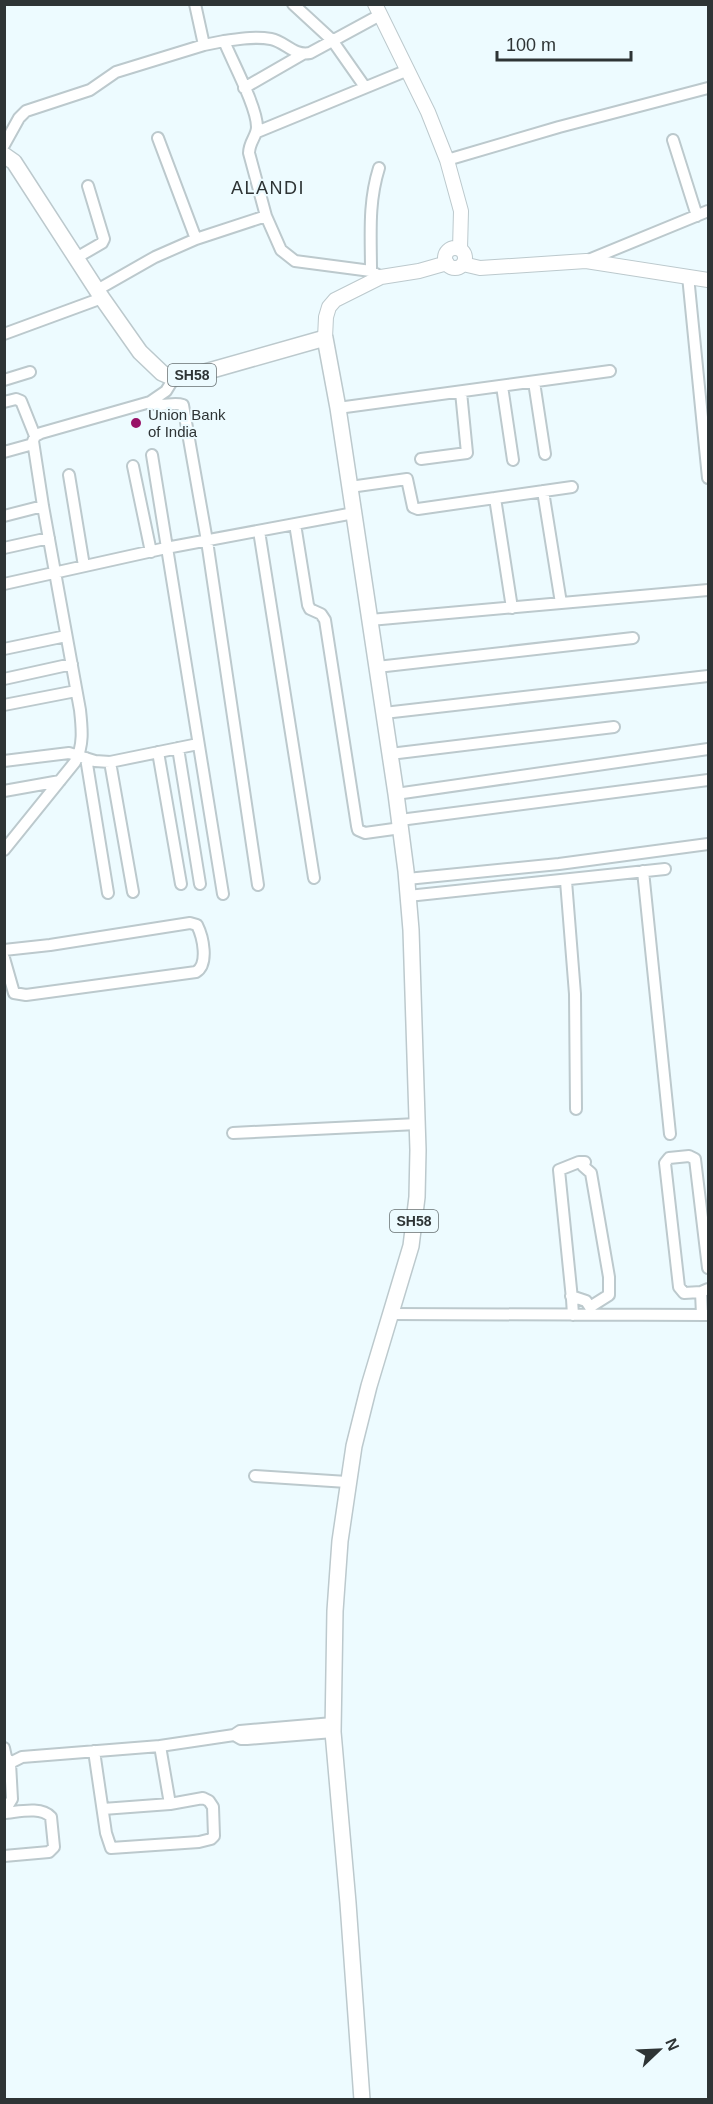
<svg xmlns="http://www.w3.org/2000/svg" width="713" height="2104" font-family="Helvetica,sans-serif">
<style>
.lines{fill:none;stroke-linecap:round;stroke-linejoin:round}
.street-casing{stroke:#bcc9cd;stroke-width:14}
.secondary-casing{stroke:#bcc9cd;stroke-width:16}
.primary-casing{stroke:#bcc9cd;stroke-width:18}
.street{stroke:#fff;stroke-width:10}
.secondary{stroke:#fff;stroke-width:14}
.primary{stroke:#fff;stroke-width:15}
.poi-dot{fill:#981167;stroke:#edfbff;stroke-width:2}
.labels{text-anchor:middle;dominant-baseline:central;stroke-width:4.5;stroke-linejoin:round;paint-order:stroke}
.shield{fill:#edfbff;stroke:#677072;stroke-width:1.5}
.shield-label{font-size:14px;font-weight:bold;fill:#2e3435}
.poi-label{font-size:15px;fill:#2e3435;stroke:#edfbff;text-anchor:start}
.quarter-label{font-size:18px;letter-spacing:1.5px;fill:#2e3435;stroke:#edfbff}
</style>
<rect width="100%" height="100%" fill="#edfbff"/>
<g class="lines">
<g class="street-casing">
<path id="street" d="M293 4 332 40 365 87
M224 41C239 39 255 36 271 39 286 42 293 56 310 53L380 15
M244 88 303 54
M257 132 408 70
M158 138 196 239
M673 140 697 216
M4 145 19 118 26 111 90 90 116 72 204 45 195 4
M447 160 559 127 708 88
M266 216 281 250 295 261 371 271 381 277
M76 258 102 243 104 239 88 186
M586 261 708 211
M371 271C371 235 368 203 379 168
M688 276 708 478
M97 290 155 257 196 239 266 216 249 153C249 142 257 136 257 127 257 107 232 61 224 41L204 45
M4 334 102 298
M4 380 30 372
M534 382 545 454
M502 386 513 460
M4 402 16 399 21 401 35 436
M150 402C161 409 172 401 183 405L207 541 258 885
M338 408 610 371
M4 452 33 444
M152 455 223 894
M421 459 467 453 461 392
M133 466 151 552
M69 475 84 566
M350 487 407 479 413 507 418 509 572 487
M543 491 561 603
M495 498 512 608
M4 516 43 506
M295 524 308 605 310 609 321 614 325 620 357 826 358 830 365 833 401 828
M259 531 314 878
M4 548 49 538
M4 584 166 548 354 513
M370 620 708 590
M4 649 66 636
M377 667 633 638
M4 679 72 664
M4 705 76 691
M384 713 708 676
M178 748 200 884
M158 752 181 884
M390 754 614 727
M86 758 108 893
M4 761 69 753 95 761 110 762 198 744
M110 762 133 892
M4 791 60 781
M396 794 708 749
M400 820 708 780
M4 850 75 762C84 746 82 728 80 710L43 506 33 441 35 436 41 433 150 402 166 391 174 378
M643 871 670 1134
M407 879 559 864 708 844
M566 881 575 994 576 1109
M408 896 665 869
M4 950 50 945 190 923 197 925C203 937 209 964 196 972L26 995 14 993 4 958
M233 1133 417 1124
M708 1268 695 1159 689 1156 669 1158 665 1163 679 1287 684 1293 701 1292 708 1289
M701 1292 702 1315
M571 1296 586 1301 590 1307 609 1295V1277L591 1173 583 1166 585 1162H579L559 1170 572 1299 573 1315
M391 1314 708 1315
M255 1476 347 1482
M333 1732 247 1739H241L234 1735 240 1731 333 1723
M160 1746 170 1804
M4 1748 6 1757 10 1763 12 1799 4 1812
M94 1751 106 1833 111 1848 199 1842 211 1839 214 1836 213 1807 209 1801 203 1798 170 1804 103 1809
M10 1763 22 1757 160 1746 234 1735
M4 1813C18 1812 41 1806 51 1817L54 1847 49 1852 4 1856"/>
</g>
<g class="secondary-casing">
<path id="secondary" d="M375 4 428 112 447 160 461 211 460 249
M445 258a10 10 0 1 1 20 0a10 10 0 1 1-20 0Z
M463 264 480 268 586 261 708 280
M325 338 326 317 329 307 335 300 381 277 419 271 447 263"/>
</g>
<g class="primary-casing">
<path id="primary" d="M4 155 14 162 102 298 140 352 162 373 174 378 191 376 325 338 338 408 396 794 406 871 411 930 418 1150 417 1197 411 1246 369 1386 354 1446 340 1541 335 1611 333 1732 348 1903 362 2100"/>
</g>
<use href="#street" class="street"/>
<use href="#secondary" class="secondary"/>
<use href="#primary" class="primary"/>
</g>
<circle class="poi-dot" cx="136" cy="423" r="6"/>
<g class="labels">
<g class="shield">
<rect x="168" y="364" width="48" height="22" rx="4.5"/>
<rect x="390" y="1210" width="48" height="22" rx="4.5"/>
</g>
<g class="shield-label">
<text x="192" y="375">SH58</text>
<text x="414" y="1221">SH58</text>
</g>
<g class="poi-label">
<text x="148" y="414">Union Bank<tspan x="148" dy="17">of India</tspan></text>
</g>
<g class="quarter-label">
<text x="268" y="188">ALANDI</text>
</g>
</g>
<rect width="713" height="2104" fill="none" stroke="#2e3435" stroke-width="12"/>
<g transform="translate(659 2050) rotate(67)" stroke="#edfbff" stroke-width="4.5" paint-order="stroke">
<path d="M0-4.5L10 22L0 15L-10 22Z" fill="#2e3435"/>
<text y="-9" font-size="16" font-weight="bold" text-anchor="middle" fill="#2e3435">N</text>
</g>
<path d="M497 51v9h134v-9" fill="none" stroke="#2e3435" stroke-width="3"/>
<text x="506" y="51" font-size="18" fill="#2e3435" stroke="#edfbff" stroke-width="4.5" paint-order="stroke">100 m</text>
</svg>
